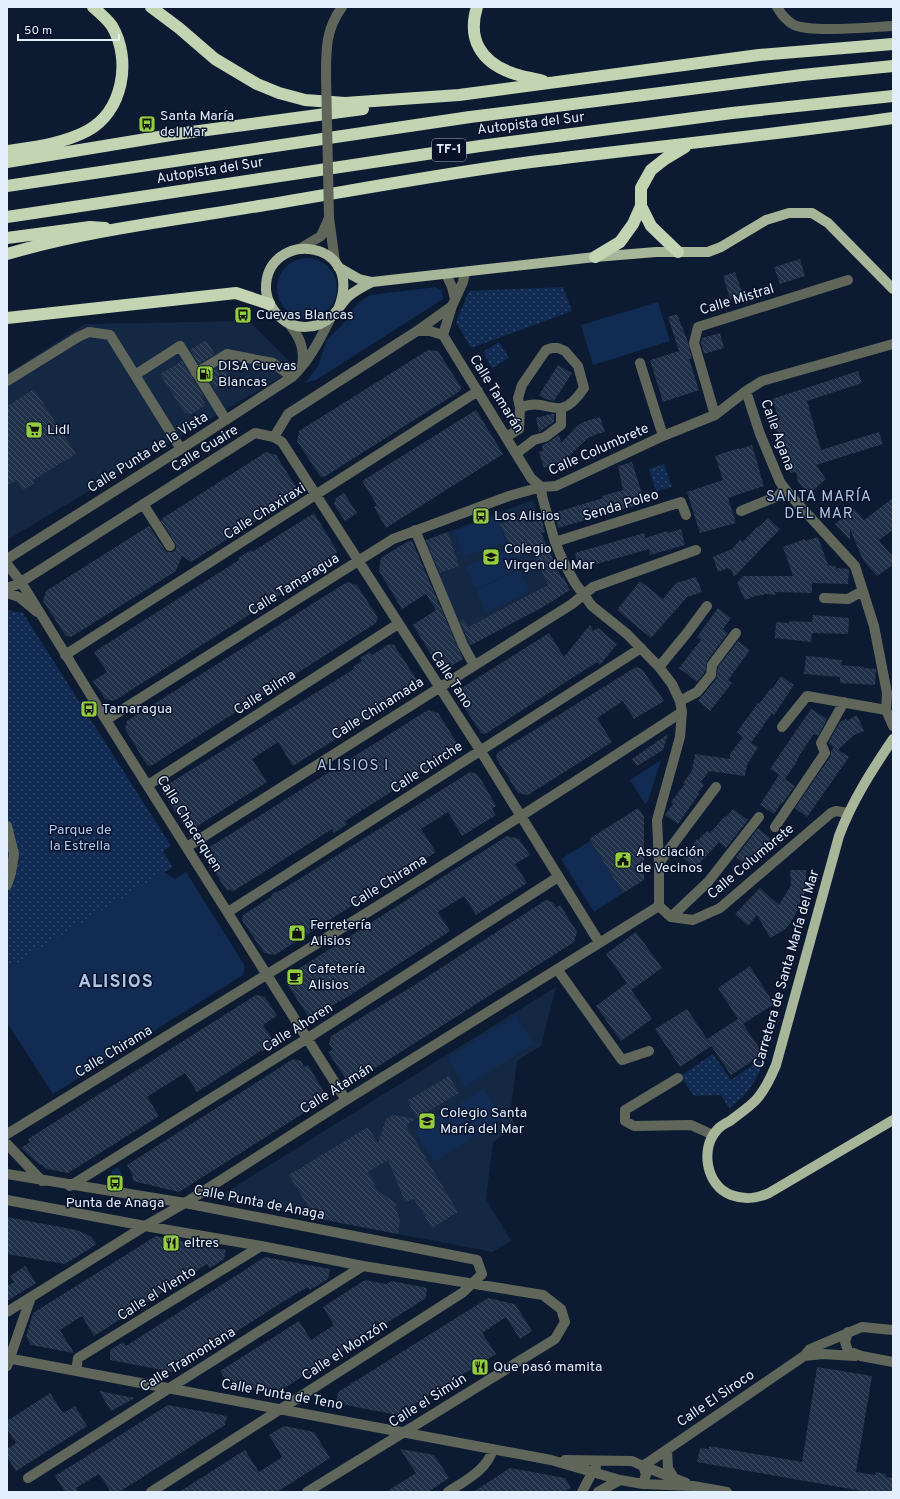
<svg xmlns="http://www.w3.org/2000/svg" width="900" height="1499" font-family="Overpass,sans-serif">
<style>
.built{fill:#142743}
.green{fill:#112b52}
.park{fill:url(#park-dots)}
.building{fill:url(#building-back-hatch)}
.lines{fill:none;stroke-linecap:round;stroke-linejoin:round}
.minor{stroke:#60675a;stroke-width:10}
.major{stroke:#a7b599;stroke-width:10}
.highway{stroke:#c3d4b2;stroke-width:12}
.minor-bridge{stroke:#60675a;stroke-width:10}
.labels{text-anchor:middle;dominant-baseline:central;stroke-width:3;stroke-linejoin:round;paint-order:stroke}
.shield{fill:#041128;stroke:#a0acbe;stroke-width:1}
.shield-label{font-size:13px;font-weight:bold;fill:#e3eefe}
.poi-label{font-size:14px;fill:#e3eefe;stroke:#041128;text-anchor:start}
.street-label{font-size:14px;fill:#e3eefe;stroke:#041128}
.park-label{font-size:14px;fill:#aec7ec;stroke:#041128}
.neighbourhood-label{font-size:15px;letter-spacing:1px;fill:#b0c4e3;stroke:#041128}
.district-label{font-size:18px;font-weight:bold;letter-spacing:1px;fill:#b0c4e3;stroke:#041128}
</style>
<defs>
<pattern id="park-dots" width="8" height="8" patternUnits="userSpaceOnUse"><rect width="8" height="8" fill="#112b52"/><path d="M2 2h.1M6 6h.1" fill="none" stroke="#344a6c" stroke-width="1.8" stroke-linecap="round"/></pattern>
<pattern id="building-back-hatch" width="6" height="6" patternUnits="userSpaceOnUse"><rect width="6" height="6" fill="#21314a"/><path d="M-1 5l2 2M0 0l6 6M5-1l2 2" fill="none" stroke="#414f65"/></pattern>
</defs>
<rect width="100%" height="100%" fill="#0c1b32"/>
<path class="built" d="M249 321 296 368 7 540V374L85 324Z
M533 500 541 526 539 527 561 577H563L570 590 541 608 469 646 423 541Z
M556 987 541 1046 517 1061 510 1115 516 1126 493 1142 486 1199 511 1241 492 1252 221 1200 220 1196Z"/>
<path class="green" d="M277 288a30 30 0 1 1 60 0a30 30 0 1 1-60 0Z
M436 287 442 291 443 299 316 380 305 383 318 366 327 340 343 324 358 303 370 295Z
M658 302 670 341 593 365 581 325Z
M497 516 506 542 463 557 454 531Z
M510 547 520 569 476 589 465 567Z
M520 570 530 592 486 612 476 590Z
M661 760 648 801 645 804 630 780Z
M590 841 623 893 594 912 561 859Z
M164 872 175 879 186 872 245 966 243 975 53 1094 7 1023V969Z
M516 1015 534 1044 465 1087 447 1058Z
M483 1089 502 1119 434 1162 414 1131Z
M118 1167 124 1178 123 1183 111 1181 112 1171Z"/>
<path class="park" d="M563 287 572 311 471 348 456 322 469 291Z
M499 342 509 358 492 368 483 352Z
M664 464 672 487 656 491 649 469Z
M7 610 23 613 171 846 163 851 173 867 7 969Z
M713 1054 731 1080 764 1057 765 1058C757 1080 748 1095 729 1108L721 1095 694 1096 680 1076Z"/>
<path class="building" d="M800 259 805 276 780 284 774 267Z
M735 272 743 295 730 299 723 276Z
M677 314 688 342 692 358 689 359 699 390 663 402 650 360 679 351 668 317Z
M720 333 724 348 704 354 701 343 702 338Z
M206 340 215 354 199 364 190 350Z
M428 350 438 351 461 387 460 391 324 477 320 476 297 441 299 431Z
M182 361 204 397 202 399 206 405 191 414 185 413 160 374Z
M222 365 230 378 215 389 206 375Z
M558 365 572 373 554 401 545 399 539 395Z
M858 371 862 383 807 401 821 450 879 432 883 444 816 465 826 479 809 494 798 482 796 472 791 473 782 463 786 462 774 421 779 419 772 399Z
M34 389 76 454 33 480 35 483 23 490 16 480 7 486V406Z
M476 410 503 454 386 528 374 507 377 505 362 481Z
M551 414H554V422L539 432 536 418Z
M600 417 605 432 597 434 588 438 566 459 544 468 539 452 543 451 542 445 549 442 559 435 561 443 578 425 586 421Z
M752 445 764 486 728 498 736 523 700 533 687 492 723 480 715 456 739 448 740 449Z
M266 452 276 455 298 490 297 495 191 562 182 556 176 571 71 637 66 636 43 601 46 591 149 526 165 550 167 552H173L176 549V545L161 521 163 518Z
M632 462 645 503 558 528 554 513 603 498 602 496 623 490 618 466Z
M344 493 357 513 345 521 334 504 336 498Z
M893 498V530L879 540 893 557V565L877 576 863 560 850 529V540L835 524 853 508 864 520Z
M537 512 539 517H541L545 532 541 533 561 577H563L570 590 541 608 471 645 460 621 463 619 468 627 548 585 532 550 515 557 500 524Z
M314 513 337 551 335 560 114 701 105 699 93 681 107 672 94 652 239 560 238 558 251 550 252 552Z
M768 518 780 529 734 577 731 569 729 570 728 568 718 572 713 557 732 549 741 539 742 543 758 526 759 527Z
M681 529 685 545 650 555 649 549 579 569 575 553 644 533 645 538 667 531 668 533Z
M448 532 459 566 440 573 426 540Z
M818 537 828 565 836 566V568L849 569 848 584 812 583V593L775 592V595L766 594 758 596 757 595 745 600 737 583 743 576H793L783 547 805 539V541Z
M412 541 463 659 448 668 439 667 413 625 436 610 426 594 402 609 379 571 381 558 407 542Z
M696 577 702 592 687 597 651 638 617 610 640 581 663 599 676 583Z
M347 582 357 585 378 618 376 623 151 766 147 765 125 729 127 721Z
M718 608 731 618 723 629 728 633 707 661 705 672 697 682 679 668 701 640 697 637Z
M813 615 849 618 848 634 812 633 811 642 775 638 776 622 789 623 790 621 812 622Z
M590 625 593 631 598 628 617 644 600 665 597 662 485 734 481 733 458 698 460 689 549 633 564 657Z
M738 641 750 650 728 680 732 683 710 711 698 701 716 679 718 667Z
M389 644 394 645 417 680 415 689 293 766 278 742 252 759 267 782 193 829 186 828 163 793 162 788 354 669 353 667 362 661 360 658 370 652 372 655Z
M806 656 829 658V659L842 660 841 665 864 667V668L876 669 875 685 840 683V677L804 674Z
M636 667 642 669 664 701 634 719 623 701 597 718 612 742 528 795 518 793 496 758 497 753Z
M781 676 794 685 774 715 772 713 751 743 758 747 747 765 745 776 709 771 701 782 704 785 698 793 699 794 678 824 665 815 673 804 671 802 685 784 683 783 692 771 695 754 730 759V754L743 737 737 732 758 703 759 704 771 688 772 689Z
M811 709 827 719 818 736 815 734 813 735 797 759 798 760 785 779 770 769Z
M428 710 438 713 459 746 458 750 345 821 347 824 334 833 332 829 232 892 231 889 227 891 206 858 208 848Z
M857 715 864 731 854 735 838 750 828 743 840 722 846 719 847 721Z
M668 734 663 750 637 766 632 759Z
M834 747 849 757 807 817 795 808 830 757 831 751Z
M470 772 477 774 483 783 496 806 492 809 496 815 462 836 448 812 421 829 436 852 275 955 264 953 242 920 243 915 271 897 273 893 280 891Z
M779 775 795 786 782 804 781 803 774 814 760 805Z
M638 808 644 816V880L623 893 589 839Z
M733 809 748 820 726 848 719 842 695 868 683 857 697 839 698 840 707 831 710 833 725 816 726 817Z
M758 828 772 840 750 868 736 857Z
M507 836 519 839 530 855 515 864 527 883 476 915 464 896 438 912 450 931 349 996 312 1017 308 1016 287 984 289 975Z
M790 870H806V887L804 894 797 908 798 909 790 924 784 930 770 938 757 915 748 926 735 914 760 888 779 905 791 885Z
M546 900 553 902 556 908 560 905 577 932 574 942 355 1081 346 1079 328 1052 333 1049 329 1044 331 1036 413 986Z
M636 932 662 968 631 990 652 1019 621 1041 596 1006 627 983 606 954Z
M750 966 774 1004 743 1024 763 1054 731 1075 711 1046 680 1067 655 1029 687 1009 707 1039 738 1019 718 988Z
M256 995 265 997 277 1016 263 1025 275 1043 262 1052V1050L197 1092 185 1073 147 1097 159 1116 68 1173 47 1169 41 1164 40 1165 21 1148 30 1142 28 1139Z
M293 1059 301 1061 304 1067 308 1065 324 1092 323 1101 179 1192 133 1181 132 1173 127 1165Z
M449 1076 459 1093 417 1118 407 1101Z
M393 1115 415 1119 406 1125 458 1212 432 1228 414 1199 405 1202 388 1160 368 1172 377 1190 398 1205 394 1206 399 1216 400 1223 398 1234 315 1218 289 1175 368 1127 378 1143 386 1119Z
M7 1217 77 1230 90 1236 97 1244 65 1264 7 1254Z
M156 1236 226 1250 224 1259 210 1268 207 1264 94 1336 82 1316 60 1330 74 1353 31 1345 26 1337 33 1313Z
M265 1257 330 1269 328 1279 310 1290 308 1287 284 1301 173 1372 110 1360V1350L123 1342 126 1346Z
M25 1266 36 1283 7 1301V1286L14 1282 10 1276Z
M365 1280 386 1284 391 1281 427 1288 426 1298 278 1392 229 1384 220 1371 299 1321 311 1340 334 1325 323 1307Z
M488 1298 515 1304 532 1331 520 1339 506 1317 482 1333 496 1354 397 1415 336 1403 338 1392Z
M817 1367 872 1376 856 1472 875 1475 876 1472 886 1474V1477L893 1478V1492H868L697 1462 700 1448 709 1449V1446L802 1462Z
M99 1391 135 1398 111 1411Z
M50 1393 63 1413 75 1406 87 1426 16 1471 7 1457V1449L16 1443 7 1429V1421Z
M168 1405 227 1416 225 1425 119 1492H111L99 1474 76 1488 78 1492H65L55 1476Z
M284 1426 314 1432 330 1458 277 1492H179L245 1450 259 1472 282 1457 269 1435Z
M400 1449 434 1455 449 1478 428 1492H386L416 1473Z
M510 1468 565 1478 571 1488 564 1492H473Z"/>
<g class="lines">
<path class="minor" d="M777 7C781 14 787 21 794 25 812 33 872 27 893 26
M326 75C326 48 326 29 342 7
M329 218 335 262
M301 248 321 236 329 218
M446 274 452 287 455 299
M289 324C300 337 305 349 302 366
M417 331H430L443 335 531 478 541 487
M443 335 452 306 463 282 465 272
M640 363 663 436
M196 373 227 354 273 363 292 377
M135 375 180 346 226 420
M7 381 78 337 89 332 110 335 181 449
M746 391 760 434 780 482 789 494 855 566 874 626 887 693 886 710 893 726
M715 415 694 343 698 327 848 280
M274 437 288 414 417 331 452 306
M506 437 519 429 520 408 518 398 522 385 546 350 552 348H558L565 351 578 366 584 388C557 428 549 394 520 408
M517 453 534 440 545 437 561 425V409
M541 487 542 496 555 542 563 561 575 583 592 606 627 634 659 667 672 684 680 701 682 712 680 737 657 820 659 863V906L671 917 693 920 720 908 831 813 836 811 848 813
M143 504 170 546
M741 511 778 496 784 489
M415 530 463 645 474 665
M555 542 681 502 686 515
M7 559 181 449 292 377C310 360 320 339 331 317
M7 564 21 582 106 720 346 1100
M7 588 18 584 255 433 274 437 282 442 480 750 599 942
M7 593 19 597 37 612
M824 598 848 599 863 591
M65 655 478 391
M659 667 687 633 707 606
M680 701 697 692 711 675 712 665 736 633
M106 720 393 539 509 496 541 487 556 486 663 436 715 415 746 391 762 381 893 344
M782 727 807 696 886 710
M148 785 398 624
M7 826 14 854 11 873 7 885
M775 827 825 753 821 743 844 702
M187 847 572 604 593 587 696 550
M659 863 716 787
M228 912 641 648
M671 917 708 882 759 817
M557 969 622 1060 649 1051
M678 1078 625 1110V1121L634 1126 691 1125 713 1135
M7 1134C233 995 460 858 682 712
M7 1144 42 1181
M7 1174 185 1203 477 1260 482 1274 462 1293 151 1492
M70 1186 308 1038 558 877
M7 1200 145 1226 261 1246 363 1266 543 1295 561 1309 565 1322 555 1339 307 1492
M7 1312 145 1226 185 1203 346 1100 659 906
M848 1332 845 1342 848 1351 861 1356 893 1362
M804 1356 823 1354 855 1356
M7 1358 551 1460 620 1480 643 1484 693 1486 727 1492
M7 1366 31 1297
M76 1371 78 1358 261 1246
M667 1450 668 1468 674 1478
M565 1460 632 1461 643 1466 646 1474 643 1484
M643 1466 804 1356 810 1349 862 1327 893 1330
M643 1466 686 1483
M28 1478 168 1389 363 1266
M448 1492C466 1480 487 1470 493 1449
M582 1492 593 1471 596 1468
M598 1492 620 1480"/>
<path class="major" d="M338 267 359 279 372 282 595 257 656 252H708L721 247 766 220 789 213H812L828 223 893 289
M339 307C365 237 264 229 266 290 267 301 273 311 281 318 295 331 318 329 331 317 338 311 342 302 349 296 356 290 364 286 372 282
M893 739C872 770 852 801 839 836L776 1065C771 1077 765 1090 756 1100 748 1108 739 1114 730 1121 726 1123 720 1126 717 1130 700 1148 706 1186 731 1195 745 1200 756 1199 769 1193L893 1120"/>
<path class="highway" d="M151 7 179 28 215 59 257 84 279 93 305 100 345 103 459 95 759 55 893 44
M477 7C467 39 481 62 512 73 522 77 533 78 543 81
M7 151C34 147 62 144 87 131 123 112 132 60 112 26 107 19 100 13 93 7
M7 162 177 134 363 109
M7 186 470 117 802 75 893 66
M641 206 651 226 678 252
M7 217 480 146 732 113 893 96
M7 238 90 227 105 228
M7 254C89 230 176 220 259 206 350 191 440 174 531 162 651 147 773 135 893 118
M595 257 620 242 633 224 641 206V188L651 170 665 159 685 147
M7 318 236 293 269 304"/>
<path class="minor-bridge" d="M326 75 329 218"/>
</g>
<defs>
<g id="bus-square" transform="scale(0.9)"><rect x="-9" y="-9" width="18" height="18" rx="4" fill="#93cc3d" stroke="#041128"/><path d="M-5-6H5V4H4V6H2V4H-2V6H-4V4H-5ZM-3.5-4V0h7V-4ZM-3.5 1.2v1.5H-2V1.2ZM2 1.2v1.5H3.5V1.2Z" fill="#111"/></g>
<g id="fuel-square" transform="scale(0.9)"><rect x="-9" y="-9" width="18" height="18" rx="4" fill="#93cc3d" stroke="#041128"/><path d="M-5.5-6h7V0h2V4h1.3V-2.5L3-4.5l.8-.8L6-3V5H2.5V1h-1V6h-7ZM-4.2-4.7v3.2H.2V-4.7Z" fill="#111"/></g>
<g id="supermarket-square" transform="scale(0.9)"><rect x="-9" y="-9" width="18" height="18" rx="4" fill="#93cc3d" stroke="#041128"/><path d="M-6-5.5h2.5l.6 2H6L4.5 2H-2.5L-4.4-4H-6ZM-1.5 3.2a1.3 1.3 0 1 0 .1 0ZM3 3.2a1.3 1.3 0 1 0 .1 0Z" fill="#111"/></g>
<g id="school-square" transform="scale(0.9)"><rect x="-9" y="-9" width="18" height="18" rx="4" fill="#93cc3d" stroke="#041128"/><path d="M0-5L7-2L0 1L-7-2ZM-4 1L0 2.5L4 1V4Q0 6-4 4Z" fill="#111"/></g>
<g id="civic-square" transform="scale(0.9)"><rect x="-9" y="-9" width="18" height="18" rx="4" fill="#93cc3d" stroke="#041128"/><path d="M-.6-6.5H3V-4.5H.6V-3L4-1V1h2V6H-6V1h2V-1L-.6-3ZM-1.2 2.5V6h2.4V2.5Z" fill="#111"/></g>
<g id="shop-square" transform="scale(0.9)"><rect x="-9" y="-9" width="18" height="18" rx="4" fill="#93cc3d" stroke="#041128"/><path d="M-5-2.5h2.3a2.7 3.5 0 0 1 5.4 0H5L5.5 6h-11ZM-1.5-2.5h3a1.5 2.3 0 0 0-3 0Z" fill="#111"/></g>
<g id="cafe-square" transform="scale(0.9)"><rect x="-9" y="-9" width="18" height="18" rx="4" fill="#93cc3d" stroke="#041128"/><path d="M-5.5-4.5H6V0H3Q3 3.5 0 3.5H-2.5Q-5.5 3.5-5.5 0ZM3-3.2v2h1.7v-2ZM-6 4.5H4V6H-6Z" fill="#111"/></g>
<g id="restaurant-square" transform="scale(0.9)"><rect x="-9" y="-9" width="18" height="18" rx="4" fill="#93cc3d" stroke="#041128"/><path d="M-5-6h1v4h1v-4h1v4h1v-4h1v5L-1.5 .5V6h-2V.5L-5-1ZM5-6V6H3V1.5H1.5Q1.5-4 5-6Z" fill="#111"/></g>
</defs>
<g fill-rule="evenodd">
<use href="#bus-square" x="147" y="124"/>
<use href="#bus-square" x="243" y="315"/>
<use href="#fuel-square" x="205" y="374"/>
<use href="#supermarket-square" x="34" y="430"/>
<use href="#bus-square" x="481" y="516"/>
<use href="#school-square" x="491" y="557"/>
<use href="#bus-square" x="89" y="709"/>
<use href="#civic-square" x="623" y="860"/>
<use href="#shop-square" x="297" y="933"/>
<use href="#cafe-square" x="295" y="977"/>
<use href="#school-square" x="427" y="1121"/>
<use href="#bus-square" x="115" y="1183"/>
<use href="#restaurant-square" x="171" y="1243"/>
<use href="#restaurant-square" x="480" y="1367"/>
</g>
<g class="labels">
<rect class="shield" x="432" y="139" width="34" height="22" rx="3"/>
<g class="shield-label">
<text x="449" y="150">TF-1</text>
</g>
<g class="poi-label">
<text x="160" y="116">Santa María<tspan x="160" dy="16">del Mar</tspan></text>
<text x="256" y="315">Cuevas Blancas</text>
<text x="218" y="366">DISA Cuevas<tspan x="218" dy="16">Blancas</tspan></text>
<text x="47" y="430">Lidl</text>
<text x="494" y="516">Los Alisios</text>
<text x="504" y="549">Colegio<tspan x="504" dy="16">Virgen del Mar</tspan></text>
<text x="102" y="709">Tamaragua</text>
<text x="636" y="852">Asociación<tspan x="636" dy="16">de Vecinos</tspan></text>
<text x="310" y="925">Ferretería<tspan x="310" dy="16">Alisios</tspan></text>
<text x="308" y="969">Cafetería<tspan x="308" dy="16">Alisios</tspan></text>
<text x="440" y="1113">Colegio Santa<tspan x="440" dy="16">María del Mar</tspan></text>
<text x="115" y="1203" text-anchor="middle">Punta de Anaga</text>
<text x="184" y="1243">eltres</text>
<text x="493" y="1367">Que pasó mamita</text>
</g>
<g class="street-label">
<text transform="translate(531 124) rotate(-7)">Autopista del Sur</text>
<text transform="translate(210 171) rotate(-9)">Autopista del Sur</text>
<text transform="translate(737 300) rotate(-17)">Calle Mistral</text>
<text transform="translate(496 394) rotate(58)">Calle Tamarán</text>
<text transform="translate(777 435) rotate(70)">Calle Agana</text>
<text transform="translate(205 449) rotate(-32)">Calle Guaire</text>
<text transform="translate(599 450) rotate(-24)">Calle Columbrete</text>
<text transform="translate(148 453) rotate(-32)">Calle Punta de la Vista</text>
<text transform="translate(621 506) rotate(-17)">Senda Poleo</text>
<text transform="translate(265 512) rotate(-32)">Calle Chaxiraxi</text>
<text transform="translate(294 585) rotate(-32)">Calle Tamaragua</text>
<text transform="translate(451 680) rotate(57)">Calle Tano</text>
<text transform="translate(265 693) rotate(-33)">Calle Bilma</text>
<text transform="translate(378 709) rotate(-32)">Calle Chinamada</text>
<text transform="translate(427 768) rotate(-33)">Calle Chirche</text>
<text transform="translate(189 824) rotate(58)">Calle Chacerquen</text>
<text transform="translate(751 862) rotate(-40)">Calle Columbrete</text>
<text transform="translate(389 882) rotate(-32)">Calle Chirama</text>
<text transform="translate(787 969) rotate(-74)">Carretera de Santa María del Mar</text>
<text transform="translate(298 1028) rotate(-32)">Calle Ahoren</text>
<text transform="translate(114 1052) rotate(-31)">Calle Chirama</text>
<text transform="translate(337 1089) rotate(-32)">Calle Atamán</text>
<text transform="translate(259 1203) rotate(11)">Calle Punta de Anaga</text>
<text transform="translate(157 1294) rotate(-32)">Calle el Viento</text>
<text transform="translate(345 1351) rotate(-33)">Calle el Monzón</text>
<text transform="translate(188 1360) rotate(-32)">Calle Tramontana</text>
<text transform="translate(282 1395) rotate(10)">Calle Punta de Teno</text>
<text transform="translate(716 1399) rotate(-34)">Calle El Siroco</text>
<text transform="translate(428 1401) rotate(-32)">Calle el Simún</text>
</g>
<g class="park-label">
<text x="80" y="830">Parque de<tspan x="80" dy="16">la Estrella</tspan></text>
</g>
<g class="neighbourhood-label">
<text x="819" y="497">SANTA MARÍA<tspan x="819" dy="17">DEL MAR</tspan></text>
<text x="353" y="766">ALISIOS I</text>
</g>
<g class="district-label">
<text x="116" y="982">ALISIOS</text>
</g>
</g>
<rect width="900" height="1499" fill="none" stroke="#e3eefe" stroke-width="16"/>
<path d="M18 34v6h101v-6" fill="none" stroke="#e3eefe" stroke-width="2"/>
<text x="24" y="34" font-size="12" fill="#e3eefe" stroke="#041128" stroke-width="3" paint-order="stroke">50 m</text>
</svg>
